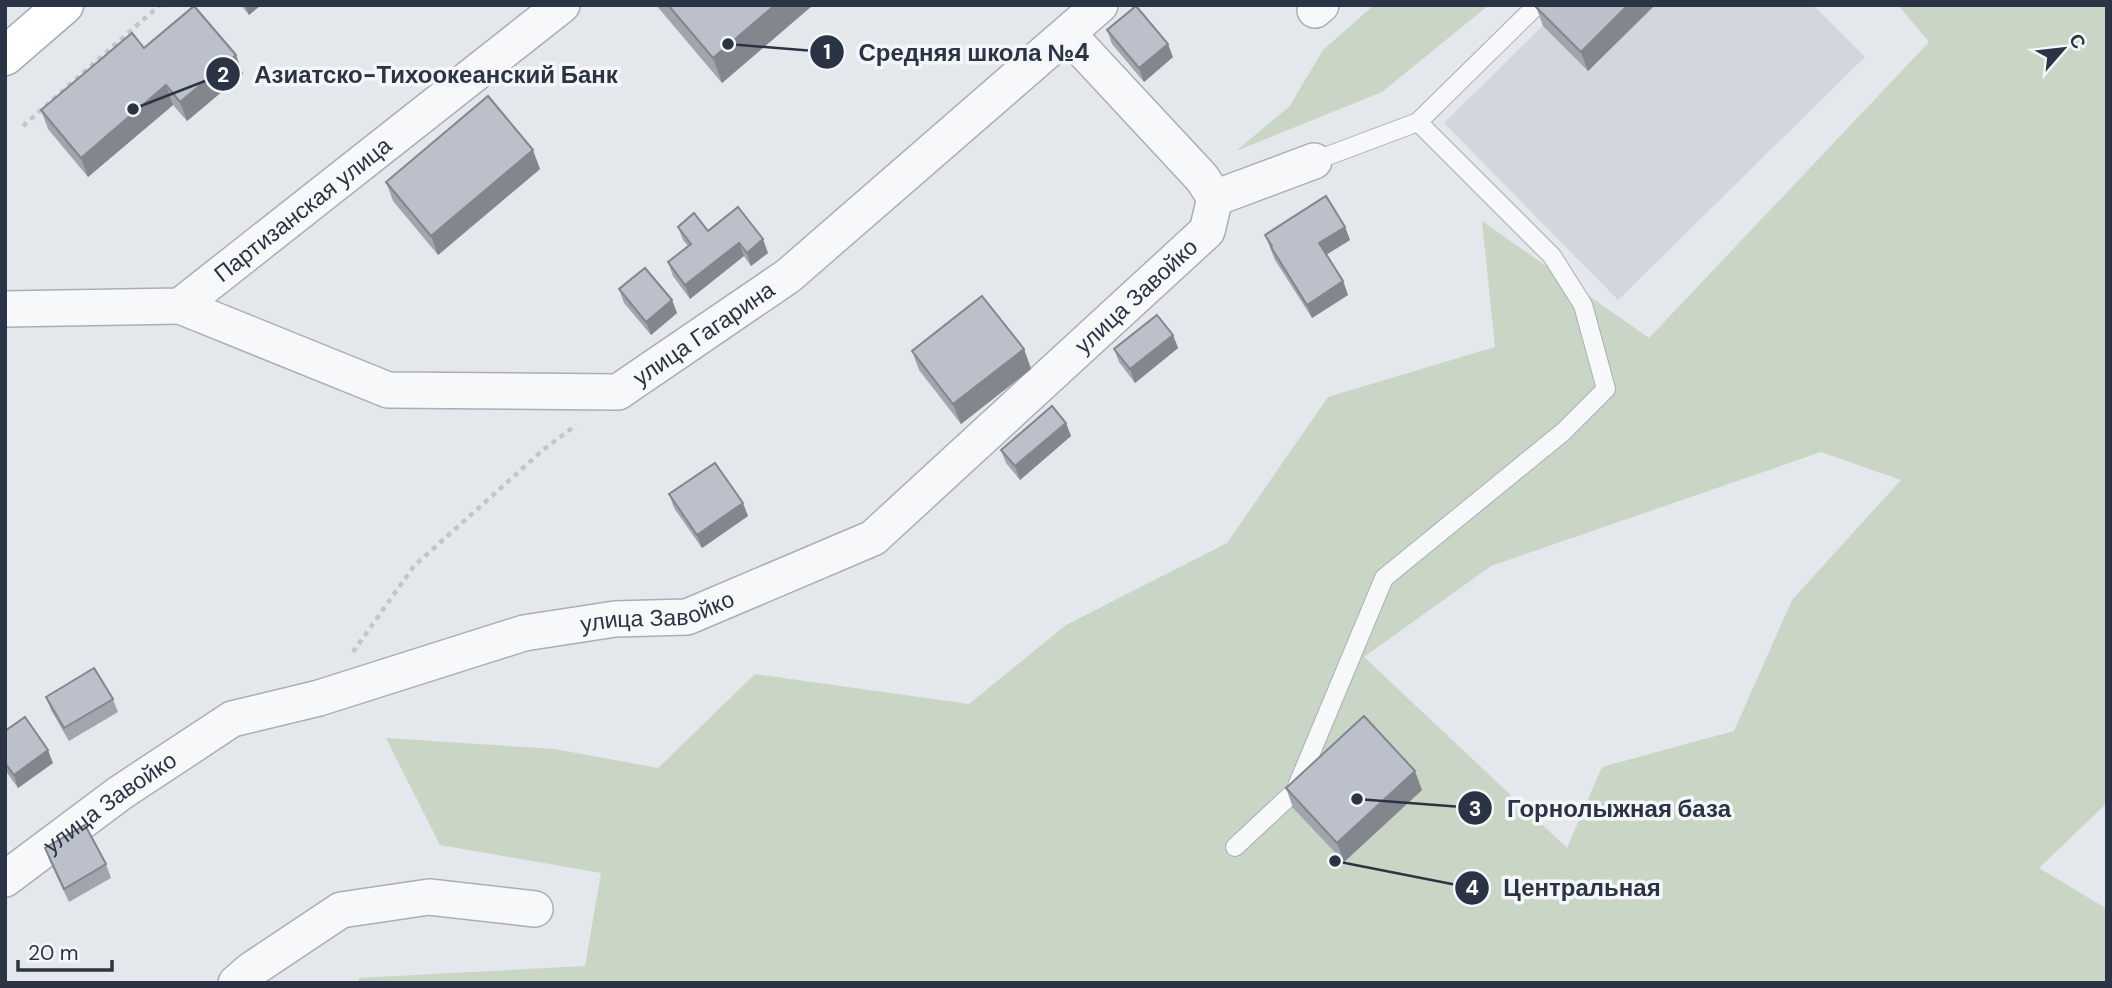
<svg xmlns="http://www.w3.org/2000/svg" width="2112" height="988" font-family="'DM Sans',sans-serif">
<style>
.built{fill:#d2d6de}
.green{fill:#c9d6c5;fill-rule:evenodd}
.lines{fill:none;stroke-linecap:round;stroke-linejoin:round}
.lane-casing{stroke:#a9aeb7;stroke-width:20}
.street-casing{stroke:#a9aeb7;stroke-width:38}
.primary-casing{stroke:#a3abb8;stroke-width:41}
.path{stroke:#c2c5cb;stroke-width:4.5;stroke-dasharray:5 5;stroke-linecap:butt}
.lane{stroke:#f7f8fa;stroke-width:18}
.street{stroke:#f7f8fa;stroke-width:35}
.primary{stroke:#fff;stroke-width:38}
.wall{fill:#a1a5ae}
.shaded-wall{fill:#83868d}
.building{fill:#bbc0ca;stroke:#83868d;stroke-width:2}
.labels{text-anchor:middle;dominant-baseline:central;stroke-width:7;stroke-linejoin:round;paint-order:stroke}
.street-label{font-size:23px;fill:#2b3445;stroke:#f4f6f9}
.leader{fill:none;stroke:#2b3445;stroke-width:2.5}
.callout-dot{fill:#2b3445;stroke:#f4f6f9;stroke-width:2.5}
.mark-label{font-size:21px;text-anchor:middle;font-weight:bold;fill:#fff}
.callout-label{font-size:24px;text-anchor:middle;font-weight:bold;fill:#2b3445;stroke:#f4f6f9;stroke-width:7;stroke-linejoin:round;paint-order:stroke}
</style>
<rect width="100%" height="100%" fill="#e4e7ec"/>
<path class="built" d="M1564 5H1813L1865 57 1618 300 1444 123Z"/>
<path class="green" d="M1374 5H1489L1382 92 1236 151 1289 107 1323 50Z
M1898 5H2107V803L2039 868 2107 909V983H359V978L585 966 601 873 440 845 386 738 555 749 658 768 755 674 969 704 1066 625 1227 543 1328 397 1495 347 1482 221 1649 338 1929 42ZM1821 452 1901 480 1792 600 1734 731 1602 767 1567 848 1364 657 1491 566Z"/>
<g class="lines">
<g class="lane-casing">
<path id="lane" d="M1314 161 1418 122 1537 5
M1235 847 1295 791 1384 578 1563 432 1606 389 1583 305 1552 256 1418 122"/>
</g>
<g class="street-casing">
<g id="street">
<path d="M1315 10 1321 5"/>
<path d="M1068 34 1202 178 1215 198"/>
<path d="M1215 198 1314 161"/>
<path id="s1" d="M180 306 388 390 618 392 788 276 1100 5"/>
<path id="s2" d="M5 309 180 306 562 5"/>
<path id="s3" d="M5 879 120 793 232 719 319 698 524 633 615 619 687 617 873 538 1207 231 1215 198"/>
<path d="M236 983 251 970 341 910 429 897 535 909"/>
</g>
</g>
<g class="primary-casing">
<path id="primary" d="M5 56 64 5"/>
</g>
<path class="path" d="M23 126 160 5
M353 652 414 566 543 450 576 425"/>
<use href="#lane" class="lane"/>
<use href="#street" class="street"/>
<use href="#primary" class="primary"/>
</g>
<path class="wall" d="M241 5H261L249 15Z
M656 5H813L722 83Z
M1537 5H1655L1588 71 1543 26 1536 7Z
M1107 30 1173 57 1144 82 1112 44Z
M144 48 236 55 243 74 187 121 173 105 88 177 48 129 41 110Z
M540 169 438 255 393 201 386 182Z
M678 227 708 231 768 253 751 266 744 256 690 299 673 276 668 262 688 246 683 240Z
M1345 227 1350 240 1326 255 1343 281 1348 295 1312 318 1275 260 1265 235Z
M619 289 672 300 677 313 651 335 624 303Z
M1173 335 1178 348 1135 383 1119 362 1114 349Z
M1024 349 1031 369 961 424 919 370 912 351Z
M1066 423 1071 436 1020 480 1006 463 1001 450Z
M669 494 748 516 702 548 674 508Z
M46 697 113 699 118 712 69 741 51 710Z
M5 731 53 763 18 788 5 770Z
M1286 788 1422 790 1344 862 1293 808Z
M45 848 106 864 111 878 69 902 50 862Z"/>
<path class="shaded-wall" d="M245 5H261L249 15Z
M775 5H813L722 83 713 58Z
M1628 5H1655L1588 71 1581 52Z
M1168 44 1173 57 1144 82 1139 68Z
M236 55 243 74 187 121 180 102Z
M166 85 173 105 88 177 81 158Z
M533 150 540 169 438 255 431 236Z
M1345 227 1350 240 1324 256 1319 243Z
M763 239 768 253 751 266 747 253Z
M739 243 744 256 690 299 685 285Z
M1343 281 1348 295 1312 318 1307 305Z
M672 300 677 313 651 335 646 322Z
M1173 335 1178 348 1135 383 1130 369Z
M1024 349 1031 369 961 424 953 404Z
M1066 423 1071 436 1020 480 1015 466Z
M743 503 748 516 702 548 697 535Z
M48 750 53 763 18 788 14 775Z
M1415 771 1422 790 1344 862 1337 843Z"/>
<path class="building" d="M668 5H775L713 58Z
M1537 5H1628L1581 52 1536 7Z
M194 6 236 55 180 102 166 85 81 158 41 110 132 33 144 48Z
M1136 6 1168 44 1139 68 1107 30Z
M488 96 533 150 431 236 386 182Z
M1326 196 1345 227 1319 243 1343 281 1307 305 1271 247 1272 246 1265 235Z
M738 207 763 239 747 253 739 243 685 285 668 262 691 244 678 227 694 213 708 231Z
M645 268 672 300 646 322 619 289Z
M982 296 1024 349 953 404 912 351Z
M1157 315 1173 335 1130 369 1114 349Z
M1052 406 1066 423 1015 466 1001 450Z
M715 463 743 503 697 535 669 494Z
M94 668 113 699 64 728 46 697Z
M1364 716 1415 771 1337 843 1286 788Z
M25 717 48 750 14 775 5 763V731Z
M85 825 106 864 64 889 45 848Z"/>
<g class="labels">
<g class="street-label">
<text stroke="none"><textPath href="#s2" startOffset="331">Партизанская улица</textPath></text>
<text stroke="none"><textPath href="#s3" startOffset="1306">улица Завойко</textPath></text>
<text stroke="none"><textPath href="#s1" startOffset="558">улица Гагарина</textPath></text>
<text stroke="none"><textPath href="#s3" startOffset="718">улица Завойко</textPath></text>
<text stroke="none"><textPath href="#s3" startOffset="130">улица Завойко</textPath></text>
</g>
</g>
<path class="leader" d="M728 44L827 52M133 109L223 74M1357 799L1475 808M1335 861L1472 888"/>
<g class="callout-dot">
<circle cx="728" cy="44" r="7"/>
<circle cx="133" cy="109" r="7"/>
<circle cx="1357" cy="799" r="7"/>
<circle cx="1335" cy="861" r="7"/>
<circle cx="827" cy="52" r="18"/>
<circle cx="223" cy="74" r="18"/>
<circle cx="1475" cy="808" r="18"/>
<circle cx="1472" cy="888" r="18"/>
</g>
<g class="mark-label">
<text x="827" y="59">1</text>
<text x="223" y="82">2</text>
<text x="1475" y="816">3</text>
<text x="1472" y="895">4</text>
</g>
<g class="callout-label">
<text x="974" y="61">Средняя школа №4</text>
<text x="436" y="83">Азиатско-Тихоокеанский Банк</text>
<text x="1619" y="817">Горнолыжная база</text>
<text x="1582" y="896">Центральная</text>
</g>
<rect width="2112" height="988" fill="none" stroke="#2b3445" stroke-width="14"/>
<g transform="translate(2063 49) rotate(62)" stroke="#f4f6f9" stroke-width="5" paint-order="stroke">
<path d="M0-5L12 26L0 18L-12 26Z" fill="#2b3445"/>
<text y="-10" font-size="19" font-weight="bold" text-anchor="middle" fill="#2b3445">С</text>
</g>
<path d="M18 960v10h94v-10" fill="none" stroke="#2b3445" stroke-width="3.5"/>
<text x="28" y="960" font-size="21" fill="#2b3445" stroke="#f4f6f9" stroke-width="5" paint-order="stroke">20 m</text>
</svg>
